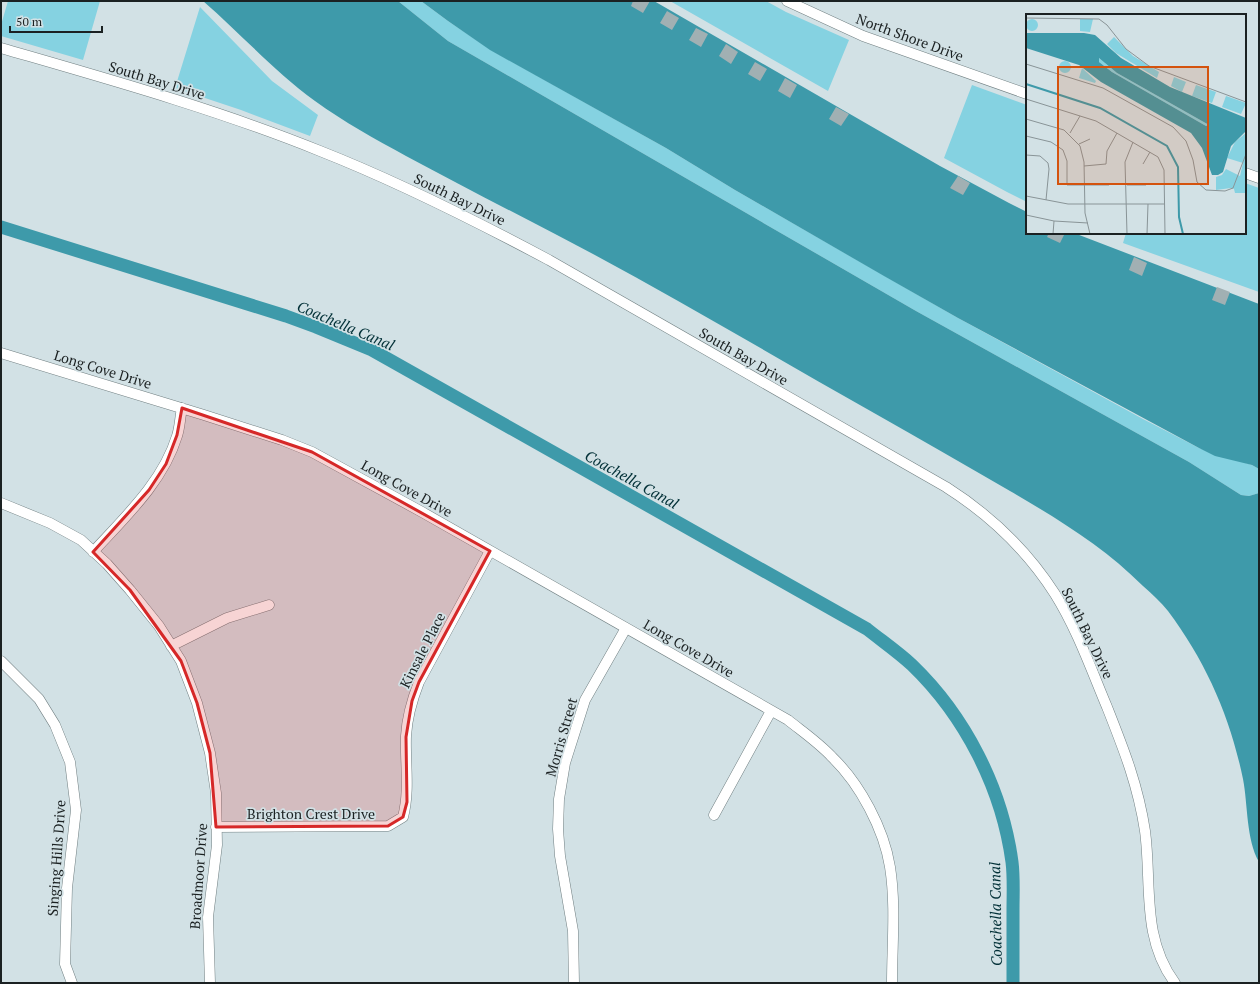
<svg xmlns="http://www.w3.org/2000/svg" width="1260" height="984" font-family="'PT Serif',serif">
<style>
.green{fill:#85d2e1}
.water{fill:#3e9aaa}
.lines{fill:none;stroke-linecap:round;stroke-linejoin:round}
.canal{stroke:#3e9aaa;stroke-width:13}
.building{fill:#a1b0b3}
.minor-casing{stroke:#728083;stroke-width:11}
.minor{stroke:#fff;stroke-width:10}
.marked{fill:#d62828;fill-opacity:0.2;stroke:#d62828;stroke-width:3;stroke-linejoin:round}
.labels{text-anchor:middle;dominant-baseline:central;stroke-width:3.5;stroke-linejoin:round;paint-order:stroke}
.street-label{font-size:14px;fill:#1b2122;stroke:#d2e1e5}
.water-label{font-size:15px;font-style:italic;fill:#033138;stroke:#d2e1e5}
.inset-river{fill:none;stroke:#3e9aaa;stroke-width:2}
.inset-road{fill:none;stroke:#899497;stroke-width:1}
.view{fill:#d4530e;fill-opacity:0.15;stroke:#d4530e;stroke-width:2}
.inset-edge{fill:none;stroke:#1b2122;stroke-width:2}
</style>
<rect width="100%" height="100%" fill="#d2e1e5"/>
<path class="green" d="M8 1H100L83 60 1 36V25Z
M398 1H421L448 21 491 50 666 148 735 190 958 318 1143 419 1199 448 1252 465 1259 469V493L1249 496 1241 495 1189 462 916 311 448 41Z
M670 1H766L786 12 849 40 828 91Z
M200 7 272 81 318 115 310 136 241 110 175 88Z
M972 85 1027 105V202L1007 192 944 158Z
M1245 183 1259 188V292L1123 243 1126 233H1245Z"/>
<path class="water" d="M203 1H398L448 41 916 311 1189 462 1241 495 1249 496 1259 493V862C1246 839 1248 805 1243 779 1230 716 1206 662 1168 611 1161 602 1152 594 1143 586 1104 547 1058 519 1010 491 965 465 920 439 874 413 769 354 665 291 557 235 507 209 456 183 406 156 375 139 344 122 315 101 274 71 241 34 203 1Z
M421 1H654L940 166 1009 203 1027 212V233H1074L1259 304V469L1252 465 1215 456 1199 448 958 318 884 276 735 190 666 148 490 50 448 21Z"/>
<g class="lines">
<path class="canal" d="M1 227 286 316 316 327 372 350 867 629C882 641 898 652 912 665 965 716 1002 788 1012 862 1014 878 1013 894 1013 910 1013 934 1013 959 1013 983"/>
</g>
<path class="building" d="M633 1H650L643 13 631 6Z
M667 11 679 18 672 30 660 23Z
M696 28 708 34 701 47 689 40Z
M726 44 738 52 731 64 719 56Z
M755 62 767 69 760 81 748 74Z
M785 78 797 85 790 98 778 91Z
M836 107 849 114 841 126 829 119Z
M958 176 970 183 963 195 950 188Z
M1049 233H1065L1060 243 1047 237Z
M1134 257 1147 263 1142 276 1129 270Z
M1217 287 1230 292 1225 305 1212 300Z"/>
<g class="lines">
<g class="minor-casing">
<path id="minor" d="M787 1 863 36 1027 94
M1 48C108 79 216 109 320 151 399 182 474 220 549 260L946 487C990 515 1027 550 1055 594 1077 629 1091 669 1107 707 1124 750 1138 785 1145 831 1152 883 1141 938 1175 983
M1245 173 1259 178
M1 353 204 415 282 440 312 452 422 512 788 720C803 732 819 743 832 757 860 784 884 829 890 867 896 905 892 945 892 983
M1 503 50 523 81 540 107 564 130 590 159 626 181 661 197 703 210 753 216 793 217 845 208 917 210 983
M93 552C125 517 163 482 177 436 180 427 180 417 182 408
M171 646 227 618 269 605
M1 661 39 699 55 725 70 762 76 810 67 888 65 964 72 983
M714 815 771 711
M216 827 388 826 403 817C410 790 405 763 406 736 407 717 412 700 419 682L490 551
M574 983 573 931 560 856 558 829 559 799 565 763 585 700 626 628"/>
</g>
<use href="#minor" class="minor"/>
</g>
<path class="marked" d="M182 408 312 452 490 551 419 682 412 701 406 737 407 802 403 817 388 826 216 827 210 753 197 703 181 661 130 590 93 552 149 490 166 464 177 435Z"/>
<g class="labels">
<g class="street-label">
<text transform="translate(910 37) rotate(20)">North Shore Drive</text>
<text transform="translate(157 80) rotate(17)">South Bay Drive</text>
<text transform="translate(460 199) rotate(26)">South Bay Drive</text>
<text transform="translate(744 356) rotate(30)">South Bay Drive</text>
<text transform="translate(103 369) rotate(17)">Long Cove Drive</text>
<text transform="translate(407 488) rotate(29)">Long Cove Drive</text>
<text transform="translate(1088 633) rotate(64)">South Bay Drive</text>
<text transform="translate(689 648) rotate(30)">Long Cove Drive</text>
<text transform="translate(422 650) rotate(-63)">Kinsale Place</text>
<text transform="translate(561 737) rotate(-74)">Morris Street</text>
<text x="311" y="813">Brighton Crest Drive</text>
<text transform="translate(56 858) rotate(-86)">Singing Hills Drive</text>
<text transform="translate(198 876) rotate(-86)">Broadmoor Drive</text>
</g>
<g class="water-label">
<text transform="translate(346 325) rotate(23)">Coachella Canal</text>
<text transform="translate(632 479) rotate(29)">Coachella Canal</text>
<text transform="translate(995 914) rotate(-91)">Coachella Canal</text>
</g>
</g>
<g transform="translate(1026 14)">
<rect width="220" height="220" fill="#d2e1e5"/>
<path d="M0 11a6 6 0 1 1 12 0a6 6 0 1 1-12 0ZM54 5H67L64 18 54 17ZM88 23 107 42 133 58 131 64 90 39 81 30ZM73 44 91 59 183 111 180 112 86 58 73 48ZM33 53a6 6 0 1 1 12 0a6 6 0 1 1-12 0ZM56 54 70 67 69 69 53 64ZM148 63 160 68 156 78 145 72ZM170 71 190 78 186 89 166 82ZM200 82 220 89 215 100 196 93ZM220 119V179H209L208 175 205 174 190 176V163L196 161 200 155 214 162 217 149 201 144 209 128Z" fill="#85d2e1"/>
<path d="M0 19H58L69 21 95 44 144 73 220 104V117L205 132 197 158 192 161H186L176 134 165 119 75 68 53 51 0 34ZM73 44 91 59 183 111 180 112 86 58 73 48Z" fill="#3e9aaa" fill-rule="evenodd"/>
<path class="inset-river" d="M0 70 74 94 141 132 152 153 153 203 157 220"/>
<path class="inset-road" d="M0 4 73 5 81 11 100 35 123 52 220 88M0 50 77 74 147 113 160 127 167 146 171 168 180 176 199 177 207 174 220 140M0 85 70 107 132 143 138 156 139 220M0 105 38 116 54 132 58 148 59 199 64 220M44 119 54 102M0 122 25 128 37 136 41 147V171H83M53 130 64 125M0 141 14 142 22 149 23 155 20 186M117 150 124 138M58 152 80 150 81 137 91 119M101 171H120M0 182 42 190H139M0 201 28 207 62 209M27 220 28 207M101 220 99 148 107 128M121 220 122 190"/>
<path class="view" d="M32 53H182V170H32Z"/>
<rect width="220" height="220" class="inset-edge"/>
</g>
<rect width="1260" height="984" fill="none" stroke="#1b2122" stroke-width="4"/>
<path d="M10 26v6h92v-6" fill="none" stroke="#1b2122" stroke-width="2"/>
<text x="16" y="26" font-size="12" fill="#1b2122" stroke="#d2e1e5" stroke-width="3" paint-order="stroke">50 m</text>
</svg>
